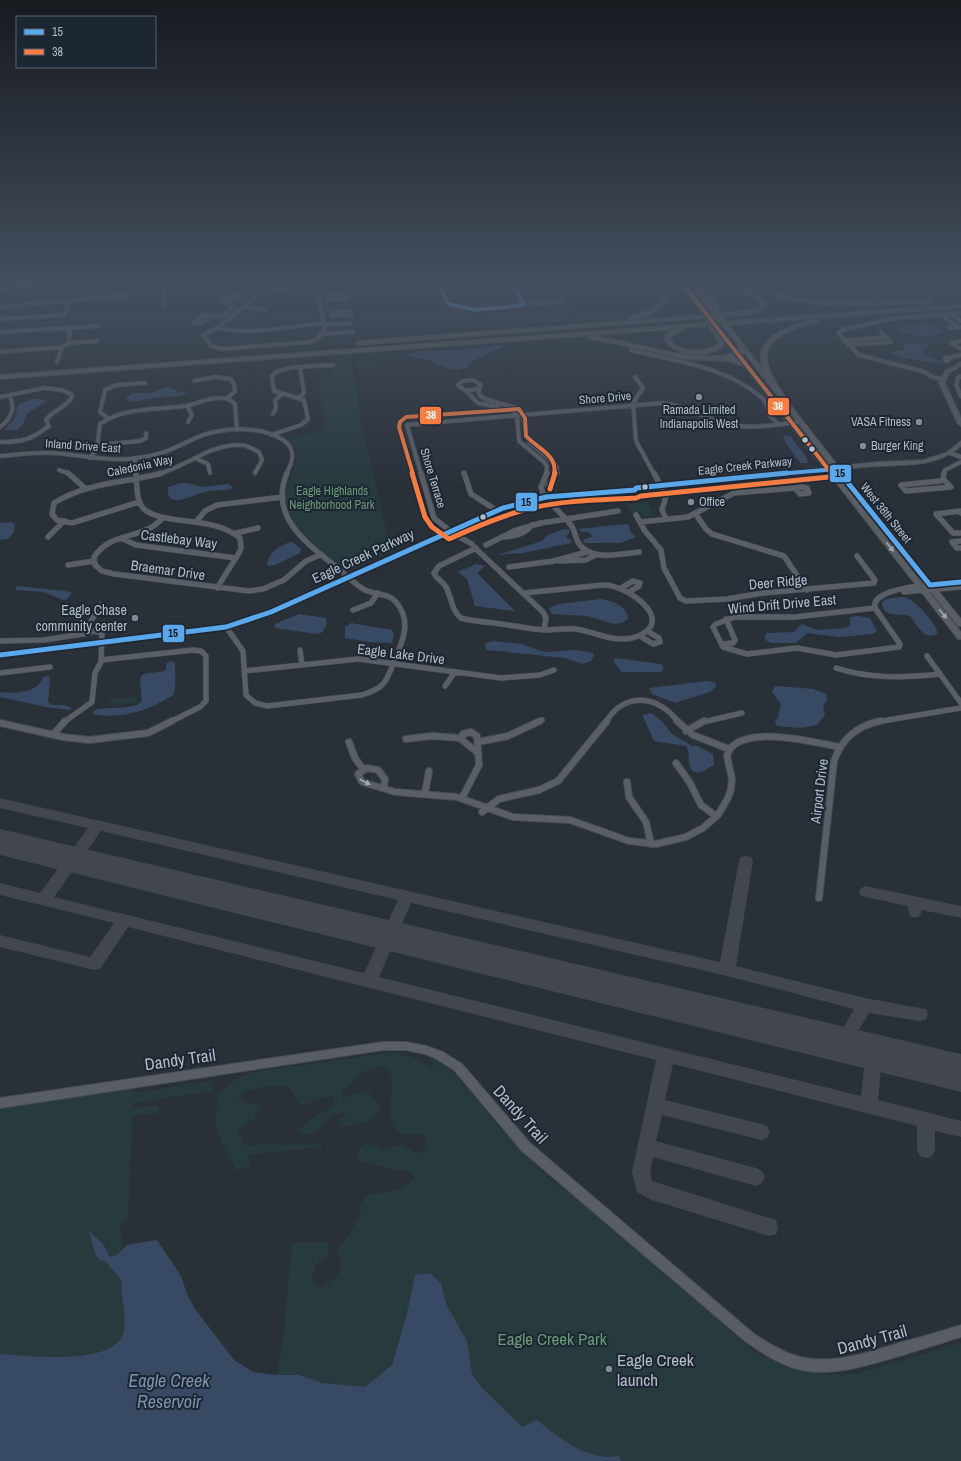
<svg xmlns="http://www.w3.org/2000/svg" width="961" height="1461" font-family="'Archivo Narrow',sans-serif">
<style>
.green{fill:#273a3e}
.water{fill:#384963}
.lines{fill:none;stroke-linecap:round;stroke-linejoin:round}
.taxiway{fill:#42464e;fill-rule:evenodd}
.runway{fill:#42464e;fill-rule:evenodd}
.street-far2-casing{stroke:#484c53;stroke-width:5}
.street-far1-casing{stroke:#484c53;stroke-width:6}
.street-casing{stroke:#484c53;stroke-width:8}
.secondary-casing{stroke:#484c53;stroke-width:2}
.primary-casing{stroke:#484c55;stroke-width:2}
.highway-casing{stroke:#474c53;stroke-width:2}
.street-far2{stroke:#5a5e66;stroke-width:3.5}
.street-far1{stroke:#5a5e66;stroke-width:5}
.street{stroke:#5a5e66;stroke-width:6}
.secondary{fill:#595d64;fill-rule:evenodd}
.primary{fill:#5c6168;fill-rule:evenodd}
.highway{fill:#5a5d60;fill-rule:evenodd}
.primary-bridge-casing{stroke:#484c55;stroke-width:8;stroke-linecap:butt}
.highway-bridge-casing{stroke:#474c53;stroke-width:8;stroke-linecap:butt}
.primary-bridge{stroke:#5c6168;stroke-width:6}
.highway-bridge{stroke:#5a5d60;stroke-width:6}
.bus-1-far1-casing{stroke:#1d2633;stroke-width:6}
.bus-1-casing{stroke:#1d2633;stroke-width:8}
.bus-2-far1-casing{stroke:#1d2633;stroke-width:6}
.bus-2-casing{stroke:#1d2633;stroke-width:8}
.bus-1-far1{stroke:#5aa8eb;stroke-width:4}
.bus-1{stroke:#5aa8eb;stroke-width:5}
.bus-2-far1{stroke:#f77d43;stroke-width:4}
.bus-2{stroke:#f77d43;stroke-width:5}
.oneway{fill:#9da4b0}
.oneway2{fill:#a2a9b5}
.poi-dot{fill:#848b96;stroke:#1d2633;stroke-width:1.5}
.bus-dot{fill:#b4bcc9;stroke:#1d2633;stroke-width:1.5}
.labels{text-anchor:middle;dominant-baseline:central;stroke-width:4;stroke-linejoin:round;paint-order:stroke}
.far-street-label{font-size:12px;fill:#b4bcc9;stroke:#1d2633}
.far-poi-label{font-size:12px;fill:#b4bcc9;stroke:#1d2633;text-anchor:start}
.far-park-label{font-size:12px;fill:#6b9a76;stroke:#1d2633}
.street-label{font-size:14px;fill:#b4bcc9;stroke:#1d2633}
.poi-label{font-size:14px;fill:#b4bcc9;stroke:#1d2633;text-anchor:end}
.near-street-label{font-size:17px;fill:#b4bcc9;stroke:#1d2633}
.near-park-label{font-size:17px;fill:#6b9a76;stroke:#1d2633}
.near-poi-label{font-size:17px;fill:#b4bcc9;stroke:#1d2633;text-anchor:start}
.near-water-label{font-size:18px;font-style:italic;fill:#7c92b1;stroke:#1d2633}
.line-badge{stroke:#1d2633;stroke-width:1.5}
.badge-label{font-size:11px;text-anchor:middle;font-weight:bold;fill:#fff}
.pale-badge-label{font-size:11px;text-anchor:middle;font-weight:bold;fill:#111}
</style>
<rect width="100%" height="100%" fill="#2a3038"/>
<path class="green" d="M351 356 354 358 351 360 362 424 389 542 395 550 348 571C328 557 303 542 291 519 286 511 284 496 287 486 289 475 302 460 295 448 293 445 289 442 286 440L320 430 325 423 318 382 320 379 334 378 331 368 332 357Z
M374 359 375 365H383L384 368 374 370V367L356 368 354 361Z
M647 502 655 516 645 517 642 513 632 514 626 504Z
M137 696 136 703 110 706 111 699Z
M392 1052 410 1056 433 1068V1058L450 1069 509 1137 549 1178 608 1223 755 1352 776 1362 816 1372 832 1374H856L961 1343V1461H0V1109L134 1087V1093L212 1081V1091L133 1103 134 1108 157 1105 159 1108 156 1114H143L133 1117 128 1217 120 1225 123 1248 127 1245 157 1240 181 1276 187 1294 195 1309 234 1360 253 1372 277 1375 283 1339 292 1243H329L327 1257 318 1262 311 1277 320 1288C337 1279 346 1270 337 1252L361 1215 358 1210 366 1196C381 1192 405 1193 414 1177L409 1170H394L361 1161C354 1153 358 1146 368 1143L384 1150 400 1144 418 1154 424 1150 427 1142 425 1136C417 1133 408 1137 401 1133 383 1124 393 1096 392 1081 392 1075 388 1070 384 1065L359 1074 352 1083 341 1091 342 1098 368 1091 381 1110C372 1122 355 1125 341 1127L339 1122 344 1116 345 1112C326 1115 325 1125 311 1135L301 1134 299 1129 310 1119 335 1105 331 1095 302 1106 298 1102 289 1087C269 1086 256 1085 238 1096L244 1102 261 1106 255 1118 238 1129 244 1145 322 1144 320 1147 248 1155 251 1164 237 1171 221 1141 215 1123 218 1095 232 1082 249 1073Z"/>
<path class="water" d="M565 303 572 317C562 325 544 321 531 322 527 323 524 326 520 327L368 340 513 327 523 325 529 321 566 319 571 317 563 304Z
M931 324 945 332C927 339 913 338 896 328L908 325Z
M922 343 930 346 924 351 923 355 939 360 944 364 908 359 889 353 904 350V344Z
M501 345 503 346 471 362 467 367 459 370H453L439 365 431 360 411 357 407 354 420 351 460 350Z
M167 387 176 390 177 393 185 391 187 392 181 396 154 398 133 402 128 401 126 399 132 393H152Z
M35 398 47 401 27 414 23 424 17 430H4L14 420 18 405Z
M787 435 792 437C795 446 807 453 808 463H801C794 456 788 446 783 437Z
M181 483H188L202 487 229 484 233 488C225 492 214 489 205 492 194 494 165 512 168 487Z
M11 522 15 525 14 532 8 539 0 540V523Z
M625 524 629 525 630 532 636 537 620 543H584L583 540 593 536 588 532H582L578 529Z
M564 529 570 530 566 538 571 540V543L523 553 498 555 542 541 548 535Z
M292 542 301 549 300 553 275 565 267 566C267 554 280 544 292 542Z
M476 564 485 566 477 573 515 611 475 606 467 579 458 572Z
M17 586 66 591 72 593 67 599 63 600 44 592 15 590Z
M900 597C903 597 906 597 909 599 917 603 939 626 937 634 923 641 917 624 910 616 899 613 883 618 882 602L886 599Z
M601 599C612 601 628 606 628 619L622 623 614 624 587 616 552 614 549 608 559 604Z
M299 614 326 618 327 623 323 632 317 634 275 628V624Z
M858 616 870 618 877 631 872 634 839 637 807 633 796 643H772L765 640V636L767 633 794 632 802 624 817 630 844 628 850 626V617Z
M351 623 392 630 394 634 392 643 369 642 345 638V627Z
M494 641 521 644 544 652 577 650 593 653 594 655 591 661 582 664 565 658 487 650 485 647 486 643Z
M616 658 660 664 663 665V670L660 672H621L613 660Z
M170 661 175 662C175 668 176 688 174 693 172 697 166 699 161 702 140 713 117 719 93 714V712L97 709C108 707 136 710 142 701L140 682 141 676 144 674 165 671 167 663Z
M48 676 50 678 48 702 52 705H64L71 708V710L46 707 0 697V693L3 692C17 694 39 692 43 677Z
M707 681 716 683V686L710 692 675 703 652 694 649 688Z
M777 686 814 689 826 694 827 701 823 706 825 715 817 725 800 728 777 726 775 721 778 717 781 704 772 692 774 687Z
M651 713 662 721 672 734 692 746H697L713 754 714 765C709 767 706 771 700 772 684 775 692 754 686 746L654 741 643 717V715Z
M89 1231 103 1244 110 1257 117 1255 127 1245 157 1240 181 1276 187 1294 195 1309 234 1360 253 1372 277 1375H299L322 1383 365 1387 392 1365 407 1314 415 1275 430 1273 441 1283 446 1304 467 1341 472 1374 482 1388 522 1427 537 1420C559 1438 587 1461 619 1456L621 1461H0V1354C27 1356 106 1365 121 1338 129 1324 122 1303 121 1287L122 1281 106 1262 99 1259 95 1254Z"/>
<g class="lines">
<path class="taxiway" d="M0 798 720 962 739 861 741 857 746 856 751 857 753 861 736 966 865 998 926 1009 928 1014 926 1019 920 1021 869 1013 853 1040 871 1049 874 1053 893 1050 899 1052 901 1057 899 1062 881 1068 878 1100 961 1121V1137L935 1131V1150L932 1156 926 1158 920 1156 917 1150V1126L673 1064 665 1100 761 1124 767 1126 770 1132 767 1138 761 1140 662 1115 656 1141 756 1168 762 1171 765 1177 762 1183 756 1186 653 1157 650 1172 652 1181 769 1218 776 1220 778 1227 776 1234 769 1236 652 1200 637 1192 632 1172 656 1060 128 927 100 969 94 970 0 947V935L90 957 114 923 0 895V883L40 893 88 828 0 808ZM101 831 398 900 364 973 54 897ZM411 903 727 976 854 1009 834 1044 836 1049 842 1051 845 1050 859 1059 864 1067 861 1096 379 977Z
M866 886 961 906V918L922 910 920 916 915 918 910 916 907 906 861 896 859 892 861 888Z"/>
<path class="runway" d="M0 829 961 1054V1092L0 855Z"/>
<g class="street-far2-casing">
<path id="street-far2" d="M258 283 259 291
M439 283 448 304 459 309 562 302
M513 283 524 305
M834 283 889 285 923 283
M871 283 876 297
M309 286 339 284
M302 288 317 292 325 328 318 338 310 342 221 349 211 346 203 335 220 326 256 296 259 291Z
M229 294 237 295 227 303 220 301Z
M347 295 348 299 329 300 328 297Z
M86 299 88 298 90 283
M164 306 165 283
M0 307 165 292
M244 307 265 310
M351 311 352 315 332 316V312Z
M952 314 961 321
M203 315 211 316 200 324 193 323Z
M222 315 232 307 227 303
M942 315 957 327
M211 316H233
M0 319 65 315 69 300
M324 325 351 323
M217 328C252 336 289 326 324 323
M949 328 961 327
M0 332 99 326
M322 334 353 332
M844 341 886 337
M961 341 951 343 961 349
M68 343 97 341
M848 345 891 342 881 332
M631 350C675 361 730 367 764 400 768 404 767 409 769 414 770 417 774 420 777 423
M0 352 63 347 68 343 70 332 66 328
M945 359a2 2 0 1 1 4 0a2 2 0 1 1-4 0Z
M949 358 961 355
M57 362 62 347
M961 376 958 378 956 385 961 396
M635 377 643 388 633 403 636 441 654 474
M943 379 932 377 925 372 859 355 838 333 842 330 897 318 961 313
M473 380 481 385 479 388C471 391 464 392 458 385L463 381Z
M194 381 215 377 231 379 234 384 235 391 227 399
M479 388V395C491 405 508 402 521 411L529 442 555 464 557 468 556 474
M465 390 478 403 498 407
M0 397 44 388 62 390 71 394 72 397C66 408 53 410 46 420L49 426C31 440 22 442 0 442
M299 398 304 393 300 367
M187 406 192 415 188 422
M509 408 517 415 519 441 544 462 547 466 546 474
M273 414 276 408 275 400 281 395
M108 418 100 412 105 390 116 385 145 383
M0 427C10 420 16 409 10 397
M271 435 301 425 308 419 304 400 274 391 272 376C279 365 320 366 333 365
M97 445 140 441 146 438V433
M950 453 961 457
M0 456C17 455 34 452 52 453 77 454 102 461 128 459 140 458 152 456 164 452 177 448 189 440 203 435 227 427 261 426 283 440 297 449 293 462 286 474
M90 458 97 448 100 424C124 407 157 410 185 406 197 404 208 397 221 398 227 398 231 400 235 404L237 430
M135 458 136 474
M197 459 208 464 210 473
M59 470 70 474
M158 474C186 467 211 443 242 445 247 445 254 450 259 452L262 460 255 473
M421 474 407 425 662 403C686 405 704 419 727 424 751 430 777 424 801 422
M944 474 945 470 961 462"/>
</g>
<g class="street-far1-casing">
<path id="street-far1" d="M68 473 86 489
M136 473C137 483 136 502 144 509 163 526 213 515 240 538L241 548 239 553 217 588
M421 473 434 518 454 534 472 544
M464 473 471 494 496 510
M654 473 666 496 662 510 666 519
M943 479 951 487 906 491 901 485 940 481Z
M943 479 944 473
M802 487 807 488 809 493 800 494 795 488Z
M551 496 548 486 557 473
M544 497 541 487 547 473
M546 497C554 508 563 515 571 525 575 530 575 537 578 542 589 562 621 554 639 552
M139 502 72 523 57 520 52 514 54 503C87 482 125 483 162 473
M695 513 706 529 712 534 784 556 807 590
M961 513 960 511 936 514 953 533H961
M636 515 645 531 661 550 664 568 680 598 686 601 727 599 763 593 874 583 875 580 857 556
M163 518C158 522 154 527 148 529 128 538 107 537 94 557L95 565 102 571 114 574 249 591 263 589 284 580 306 561 320 555
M196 522 205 511 217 505 283 497
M640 522 688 517 734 493 795 488
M236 533 258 528
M48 537 64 521
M503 537C514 537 525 534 532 525
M121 538 136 545 236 558
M961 541 952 542 957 548H961
M486 545 514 531 541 523 618 511
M474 547 543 612 546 618 544 630
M476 548 439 566 434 573C436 579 443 581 446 587 452 598 451 610 461 618 472 621 483 622 494 623 511 625 528 629 545 630 556 630 566 628 576 629 597 632 617 645 638 636 677 620 626 584 603 585L524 593
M560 561 586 560 595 555
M68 565 94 561
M509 567 554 561 587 552
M621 588 633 581 640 583 639 586 629 592
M904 592 961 587
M875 608 900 644 899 647 836 655 797 648 747 654 723 647 713 627 716 624 735 617H795Z
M875 608C869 586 946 583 961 582
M353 610 371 603 378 593
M226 627 243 651 246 695 255 703 267 706 362 695C387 687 385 682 395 660 403 640 412 621 396 602 389 593 375 595 365 590 354 584 344 573 334 565 305 542 269 516 287 473
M640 636 653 644 660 642 659 638 647 631
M0 641 44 640 83 634 101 605
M722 644 733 643 735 640 726 619
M300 650 302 665
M927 656 961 703
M101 660 193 650 201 651 206 656V701L200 707 170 722
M836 668C870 679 904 678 940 674
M244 671 358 659 501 678 540 675 554 670
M0 673 50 667
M445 686 455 672
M64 722 92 702 95 673 101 662 102 633 94 631 83 634
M538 722 542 720
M606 722C624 691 659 695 678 722
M703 722 742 713
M876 722 961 708"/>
</g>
<g class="street-casing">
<path id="street" d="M677 721 693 735 729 749
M0 723 63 737 89 740 148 733 172 721
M686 731 704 721
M53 735 65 721
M406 739 432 736 461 738
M349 742 355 758 363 769
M478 742 508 736 540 721
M676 763 690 783 701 805 716 816
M627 782 629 797 646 822 651 844
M384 787 385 779 378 770 367 768 358 774 362 782 395 792 457 797 513 817 570 820 629 841 656 844 686 837 703 828 718 815 728 798 731 789 732 779 727 756C735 722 815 742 839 747
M425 793 429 771
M462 798 479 765 477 736 471 732 463 734 462 740 477 752
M482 812 499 799 539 790 558 781 607 721
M819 898 834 761C842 738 857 726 880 721"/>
</g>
<g class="secondary-casing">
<path id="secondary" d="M45 283H73L0 289V287Z
M740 345H744L838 466 879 462 923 460 946 453 961 441V446C936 467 912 464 881 466 867 466 854 468 840 470L961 619V626H958L834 470H832L961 632V639H958L827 471 638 490 635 492 546 499 505 509 274 614 229 629 0 657V653L225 625 268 610 501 507 546 495 633 488 636 486 824 468 736 356V354H740L830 467H832L740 347Z
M961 362V366L949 373 945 383 961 418V426L958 424 939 383 945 371Z
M383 1042H406L426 1046 443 1052 462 1064 530 1143 753 1333C768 1343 782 1352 800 1357 833 1365 870 1352 902 1342 922 1337 941 1331 961 1325V1337C942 1343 922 1349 903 1355 871 1364 835 1377 801 1370 780 1365 762 1353 745 1341L522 1151 454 1070 435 1058 425 1054 406 1050H383L0 1108V1098Z"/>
</g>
<g class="primary-casing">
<path id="primary" d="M680 283H685L708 314V316H704Z
M690 283H695L718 313V315H714Z
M715 327H719L740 354V356H736L715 329Z
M726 327H730L745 346 744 347H740L725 328Z"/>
</g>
<g class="highway-casing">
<path id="highway" d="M671 283H677C674 302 647 321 628 319V317C646 311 667 305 671 283Z
M689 283C696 283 700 286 706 287 713 289 723 285 729 289L726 291H711L697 295V299L694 301 691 299 692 293 704 290 690 285Z
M748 288 804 299 835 302 931 299 934 301 931 303 835 306 804 303 746 291V289Z
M731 291C745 290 758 292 767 304L762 311 746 315 359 345 356 343 359 341 716 314 709 300 714 295ZM739 294 752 297 761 304 758 309 722 313 715 300 724 295Z
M961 304V308L685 328 684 330 672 335 670 339C679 354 703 352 717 345L718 341 710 329 715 328 724 341 723 346C708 360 674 357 664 339L666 334 677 329 0 379V375Z
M816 319 818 320V322C798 327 760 337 768 365 771 378 781 389 787 400L782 401C775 390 763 376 761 363 756 334 795 324 816 319Z
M590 336C622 339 653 350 685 355 698 356 711 356 725 356L726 355 739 352V346L742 344 745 346 744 354 732 357 743 360 749 365 746 367 729 361 685 359 617 344 588 339 587 338Z"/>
</g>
<use href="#street-far2" class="street-far2"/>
<use href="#street-far1" class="street-far1"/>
<use href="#street" class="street"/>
<use href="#secondary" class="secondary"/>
<use href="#primary" class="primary"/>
<use href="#highway" class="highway"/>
<g class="primary-bridge-casing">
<path id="primary-bridge" d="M716 314 728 328
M706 315 717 328"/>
</g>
<g class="highway-bridge-casing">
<path id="highway-bridge" d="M719 314 723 322
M708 318 713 329"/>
</g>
<use href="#primary-bridge" class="primary-bridge"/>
<use href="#highway-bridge" class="highway-bridge"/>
<g class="bus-1-far1-casing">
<path id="bus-1-far1" d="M439 283 448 304 476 310 524 305 513 283
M0 288 65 283
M777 474 837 469 841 474"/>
</g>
<g class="bus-1-casing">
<path id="bus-1" d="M840 473 930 585 961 582
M0 655 226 627 271 612 503 508 546 497 635 490 636 488 787 473"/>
</g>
<g class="bus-2-far1-casing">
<path id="bus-2-far1" d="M686 288 832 474
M413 474 399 427 400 422 406 417 519 409 525 418 526 436C537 448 558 455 554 474"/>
</g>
<g class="bus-2-casing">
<path id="bus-2" d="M412 473 425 517 432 527 449 539C476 527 503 515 532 508 566 500 602 500 636 498L641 496 829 477
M831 473 834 477
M550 489 555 473"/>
</g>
<use href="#bus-1-far1" class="bus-1-far1"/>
<use href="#bus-1" class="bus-1"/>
<use href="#bus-2-far1" class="bus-2-far1"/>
<use href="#bus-2" class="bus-2"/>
</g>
<defs><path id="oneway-solid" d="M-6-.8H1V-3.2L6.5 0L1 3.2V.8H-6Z"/></defs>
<g class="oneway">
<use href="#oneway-solid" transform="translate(890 547) rotate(52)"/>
<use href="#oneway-solid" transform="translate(943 614) rotate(52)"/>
</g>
<use class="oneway2" href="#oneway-solid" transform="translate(365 782) rotate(27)"/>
<linearGradient id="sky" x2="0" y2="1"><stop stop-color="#171a1f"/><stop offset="0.58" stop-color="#444e5e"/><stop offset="1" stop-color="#444e5e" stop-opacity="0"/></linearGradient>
<rect width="961" height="488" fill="url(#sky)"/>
<g class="poi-dot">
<circle cx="699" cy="397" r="4"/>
<circle cx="919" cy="422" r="4"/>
<circle cx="863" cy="446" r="4"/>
<circle cx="691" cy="502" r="4"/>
<circle cx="135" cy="618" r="4"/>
<circle cx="609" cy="1369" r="4"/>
</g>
<g class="bus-dot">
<circle cx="805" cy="440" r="3.5"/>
<circle cx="812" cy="449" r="3.5"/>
<circle cx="645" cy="487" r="3.5"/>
<circle cx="483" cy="517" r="3.5"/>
</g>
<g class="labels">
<g class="far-street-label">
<text transform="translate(605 398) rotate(-5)">Shore Drive</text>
<text transform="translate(83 446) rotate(4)">Inland Drive East</text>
<text transform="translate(140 466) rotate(-12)">Caledonia Way</text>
<text transform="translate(745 466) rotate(-6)">Eagle Creek Parkway</text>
<text transform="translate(433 478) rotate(73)">Shore Terrace</text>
<text transform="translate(886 513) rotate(51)">West 38th Street</text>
</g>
<g class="far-poi-label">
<text x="699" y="410" text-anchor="middle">Ramada Limited<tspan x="699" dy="14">Indianapolis West</tspan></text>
<text x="911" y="422" text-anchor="end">VASA Fitness</text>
<text x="871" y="446">Burger King</text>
<text x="699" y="502">Office</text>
</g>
<g class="far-park-label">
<text x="332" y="491">Eagle Highlands<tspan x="332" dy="14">Neighborhood Park</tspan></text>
</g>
<g class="street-label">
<text transform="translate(179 539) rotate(7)">Castlebay Way</text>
<text transform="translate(363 556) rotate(-25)">Eagle Creek Parkway</text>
<text transform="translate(168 570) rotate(8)">Braemar Drive</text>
<text transform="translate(778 582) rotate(-5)">Deer Ridge</text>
<text transform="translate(782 604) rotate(-5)">Wind Drift Drive East</text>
<text transform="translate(401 654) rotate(7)">Eagle Lake Drive</text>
<text transform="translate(819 791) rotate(-83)">Airport Drive</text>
</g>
<g class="poi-label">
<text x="127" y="610">Eagle Chase<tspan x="127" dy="16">community center</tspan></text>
</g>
<g class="near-street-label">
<text transform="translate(180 1059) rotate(-8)">Dandy Trail</text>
<text transform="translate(521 1114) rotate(48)">Dandy Trail</text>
<text transform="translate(872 1339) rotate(-15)">Dandy Trail</text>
</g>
<g class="near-park-label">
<text x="552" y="1338">Eagle Creek Park</text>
</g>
<g class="near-poi-label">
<text x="617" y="1359">Eagle Creek<tspan x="617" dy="20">launch</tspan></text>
</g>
<g class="near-water-label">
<text x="169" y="1380">Eagle Creek<tspan x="169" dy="21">Reservoir</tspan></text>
</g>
</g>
<g class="line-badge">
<rect x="767" y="397" width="23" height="19" rx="4" fill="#f77d43"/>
<rect x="419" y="406" width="23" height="19" rx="4" fill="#f77d43"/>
<rect x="829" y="464" width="23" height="19" rx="4" fill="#5aa8eb"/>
<rect x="515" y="492" width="23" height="20" rx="4" fill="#5aa8eb"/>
<rect x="162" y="624" width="23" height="19" rx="4" fill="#5aa8eb"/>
</g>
<g class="badge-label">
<text x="778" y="410">38</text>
<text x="431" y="419">38</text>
</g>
<g class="pale-badge-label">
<text x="840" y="477">15</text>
<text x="526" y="506">15</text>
<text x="173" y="637">15</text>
</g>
<rect x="16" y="16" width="140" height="52" fill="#1d2633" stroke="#59626f"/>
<rect x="24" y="29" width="20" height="6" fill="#5aa8eb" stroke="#59626f"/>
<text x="52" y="36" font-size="12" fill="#b4bcc9">15</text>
<rect x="24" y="49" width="20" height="6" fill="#f77d43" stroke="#59626f"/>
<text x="52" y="56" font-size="12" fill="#b4bcc9">38</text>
</svg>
